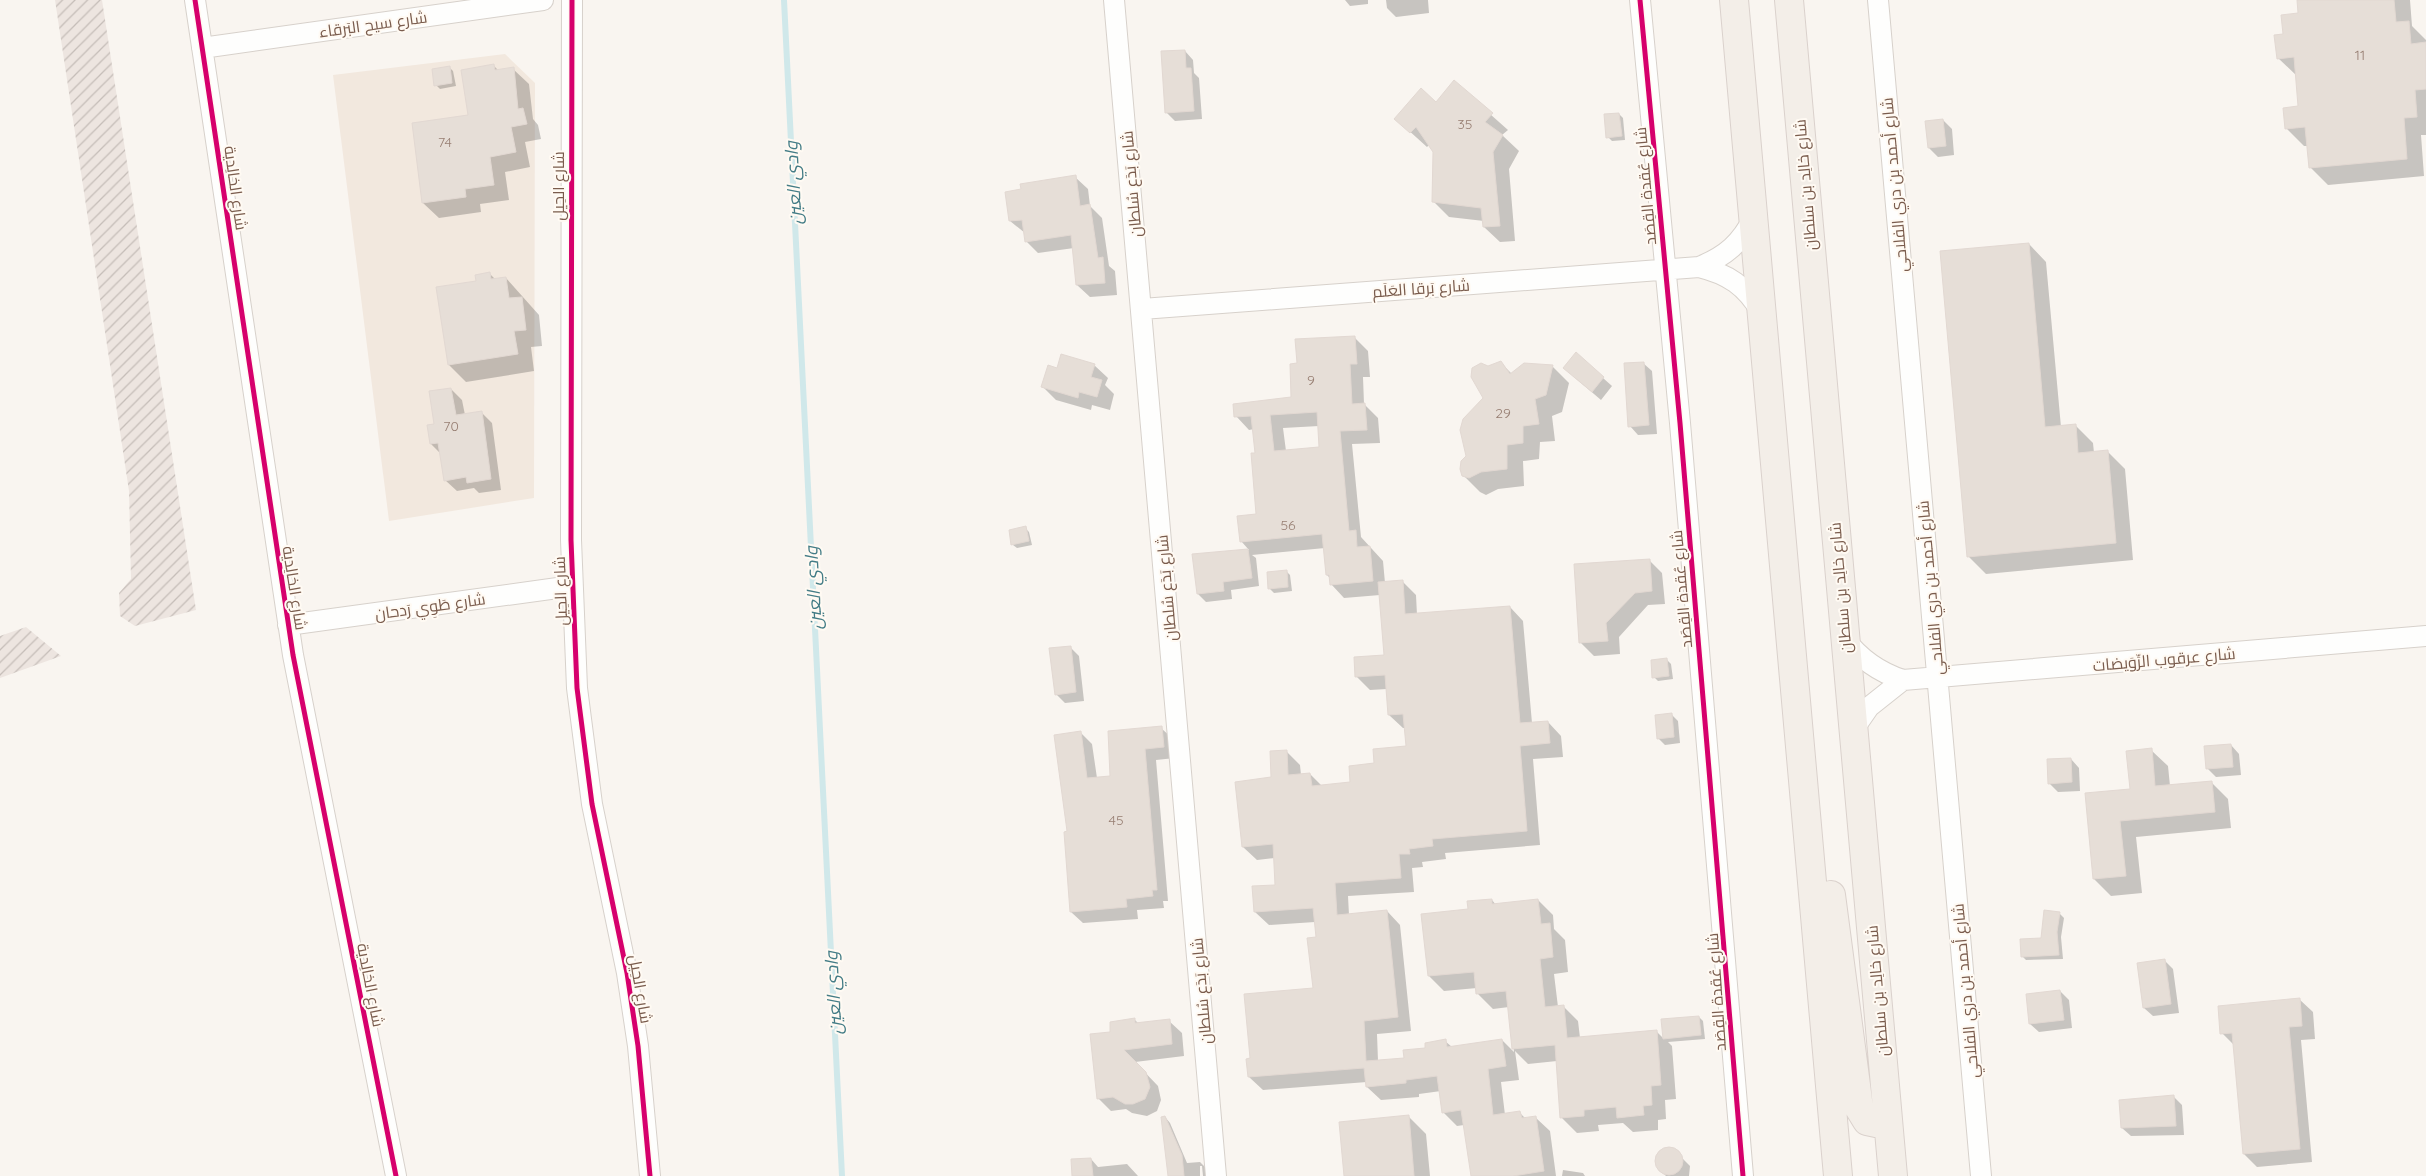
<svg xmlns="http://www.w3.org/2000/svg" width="2426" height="1176" font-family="Quicksand,Cairo,sans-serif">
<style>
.residential{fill:#f2e8de}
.industrial{fill:url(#industrial-furrows)}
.shadow{fill:#0003;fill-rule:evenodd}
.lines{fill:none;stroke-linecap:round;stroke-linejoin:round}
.stream{stroke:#d0e8ea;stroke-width:6}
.building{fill:#e6ded7;stroke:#e2d8d2;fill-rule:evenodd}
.minor-casing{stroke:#d7d1cb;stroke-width:22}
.primary-casing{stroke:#dad1cc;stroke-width:30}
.minor{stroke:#fefefd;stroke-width:20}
.primary{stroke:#f3eee8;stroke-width:28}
.cycleway-casing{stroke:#fffaf3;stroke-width:8}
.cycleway{stroke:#d6006c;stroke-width:5}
.labels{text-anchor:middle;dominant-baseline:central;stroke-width:4;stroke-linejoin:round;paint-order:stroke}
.number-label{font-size:14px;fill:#977e72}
.street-label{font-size:16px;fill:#7a5c4d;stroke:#fffaf3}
.water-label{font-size:18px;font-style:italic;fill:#437c86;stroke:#fffaf3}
</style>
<defs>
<pattern id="industrial-furrows" width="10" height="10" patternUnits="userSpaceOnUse" patternTransform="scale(1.25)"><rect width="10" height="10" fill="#ede5e0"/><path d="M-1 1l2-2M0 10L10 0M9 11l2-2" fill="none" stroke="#c5bdb8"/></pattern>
</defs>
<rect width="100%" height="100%" fill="#f9f5f0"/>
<path class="residential" d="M505 54 535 83 534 498 389 521 333 75Z"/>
<path class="industrial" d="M55 0H102L196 610 135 626 120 616 119 593 131 579 129 491Z
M26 627 61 656 0 678V636Z"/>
<path class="shadow" d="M1345 0H1368V4L1350 6Z
M1386 0H1428L1429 13 1396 17 1387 8Z
M2298 0H2410L2412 26 2426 40V135H2421L2424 176 2328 185 2310 167 2308 146H2304L2287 129 2300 107 2297 76 2278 58 2284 35 2299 15Z
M1185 51 1193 60 1194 73 1199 78 1202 119 1175 121 1166 112Z
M494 66 499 71 513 69 529 84 533 119 538 125 541 139 525 142 530 167 505 172 509 200 480 204 481 212 439 218 423 203Z
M449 67 453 71 456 86 440 89 436 85Z
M1454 82 1508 130 1502 135 1519 151 1509 169 1515 241 1500 242 1484 227V221L1449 217 1433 201 1434 151 1429 145 1427 147 1396 119 1436 103Z
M1619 114 1623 118 1625 140 1612 141 1608 137Z
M1943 120 1952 129 1954 155 1938 157 1929 148 1926 122Z
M1075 177 1088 189 1090 206 1102 218 1109 266 1115 271 1117 295 1090 297 1077 285 1074 248 1038 253 1026 241 1025 233 1010 221Z
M2029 244 2046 262 2061 427 2075 425 2093 443 2094 453 2107 451 2125 469 2133 560 1986 574 1969 557Z
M490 274 496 280 506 278 539 315 542 346 531 347 534 371 466 382 449 365 477 282Z
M1355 338 1368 351 1370 377H1363L1364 404 1378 418 1380 443 1352 444 1361 537 1383 561 1385 583 1402 581 1416 595 1417 615 1510 607 1523 621 1532 723 1548 722 1561 736 1563 757 1533 759 1540 845 1445 853 1446 859 1422 862 1423 867 1412 868 1414 892 1348 896 1349 915 1387 911 1400 925 1411 1031 1377 1034 1378 1061 1405 1059 1445 1041 1452 1047 1502 1040 1514 1052 1509 1007 1493 1009 1478 994 1477 988 1444 991 1429 976 1469 910 1492 900 1496 905 1538 900 1553 915 1554 929 1565 940 1568 972 1554 974 1558 1007 1563 1006 1578 1021 1580 1038 1656 1031 1664 1039 1663 1020 1699 1017 1703 1021 1705 1039 1668 1042 1672 1046 1676 1099 1665 1100 1666 1119 1658 1120V1130L1633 1132 1623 1123 1598 1125 1599 1131 1577 1133 1562 1118 1557 1061 1528 1064 1515 1051 1519 1080 1501 1082 1505 1115 1520 1113 1526 1119 1536 1118 1550 1131 1556 1176H1472L1464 1125 1457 1126 1443 1112 1441 1091 1419 1094V1097L1381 1100 1367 1087V1082L1263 1090 1249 1077 1251 1059 1314 989 1317 938 1315 922 1269 925 1255 912 1277 886 1275 858 1257 860 1243 847 1272 778 1287 752 1300 765 1301 775 1310 774 1322 786 1351 783 1375 764 1408 747 1406 728H1403L1389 715 1387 689 1370 690 1356 676 1385 656 1380 595 1344 598 1331 584 1330 578 1327 575 1325 548 1252 555 1256 558 1259 586 1231 590 1232 599 1206 602 1198 594 1194 555 1249 550 1241 541 1257 516 1256 454 1254 429 1249 430 1236 416 1292 398 1298 365ZM1319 426 1320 448 1286 451 1283 428Z
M1576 354 1612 386 1601 400 1573 376Z
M1501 363 1512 374 1552 366 1569 383 1562 412 1552 416 1555 441 1540 442 1539 459 1523 461 1524 486 1498 489 1486 495 1480 492 1463 475 1485 398 1488 368Z
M1643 363 1652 371 1657 434 1638 435 1630 426Z
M1094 365 1108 378 1105 385 1114 394 1110 410 1092 405 1091 410 1056 400 1043 387 1058 369Z
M451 389 462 400 465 415 481 412 492 423 501 490 479 493 474 488 457 491 445 480 441 454 431 444 428 426 436 425Z
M1025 528 1029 532 1032 545 1017 548 1013 545Z
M1649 560 1662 573 1665 604 1648 605 1619 637 1620 654 1594 656 1581 643Z
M1286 571 1290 575 1292 591 1274 593 1270 589Z
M1070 647 1079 656 1084 701 1065 703 1056 694Z
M1667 660 1671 664 1673 679 1658 681 1654 677Z
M1672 715 1678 721 1680 743 1665 745 1658 738Z
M1161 728 1173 739 1175 758 1156 760 1168 901H1163L1164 908 1137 910 1138 919 1083 923 1071 912 1069 832 1081 733 1092 744 1097 778 1112 777Z
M2231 745 2239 754 2241 775 2216 777 2207 768Z
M2151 750 2168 766 2170 786 2211 782 2228 799 2231 828 2136 837 2142 893 2111 896 2094 879 2087 794 2131 790Z
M2071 759 2079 768 2080 791 2058 792 2049 783Z
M2060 914 2064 918 2061 937 2063 959 2026 960 2022 956 2042 939Z
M2165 961 2173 969 2179 1013 2153 1016 2144 1008Z
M2060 991 2069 1000 2072 1028 2039 1032 2030 1024 2027 995Z
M2299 999 2313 1012 2315 1039 2301 1040 2312 1162 2257 1167 2244 1154 2235 1046 2222 1033Z
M1134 1019 1139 1024 1169 1021 1182 1033 1184 1056 1135 1062 1158 1086 1161 1100 1157 1111 1147 1116 1132 1113 1126 1109 1111 1111 1098 1098 1111 1033Z
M2173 1096 2182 1105 2184 1135 2131 1136 2122 1128Z
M1408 1116 1426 1134 1430 1176H1345Z
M1165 1117 1170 1123 1187 1163 1200 1162 1205 1167 1206 1176H1203L1202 1166H1200V1176H1169Z
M1668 1148 1673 1149 1690 1166 1689 1176H1666L1660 1170 1656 1159 1658 1154Z
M1091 1159 1098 1167 1127 1164 1138 1176H1074Z
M1563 1170 1583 1173 1585 1176H1562Z"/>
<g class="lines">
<path class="stream" d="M784 0 842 1176"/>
</g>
<path class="building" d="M2297 0H2394L2396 22 2409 21 2411 44 2426 42V89L2415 90 2417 117 2404 118 2407 159 2309 168 2305 127 2285 129 2283 108 2298 106 2294 57 2277 59 2274 35 2283 34 2281 15 2298 13Z
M1185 50 1186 68H1191L1194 111 1165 113 1161 51Z
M494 64 495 70 514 67 518 109 523 108 527 124 511 127 516 152 490 157 494 185 465 189 466 197 422 203 412 123 468 115 461 70Z
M450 66 452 83 434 86 432 69Z
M1454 80 1493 113 1485 122 1503 135 1493 152 1500 226 1483 227 1481 208 1432 202 1433 152 1416 127 1410 133 1394 119 1421 88 1436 102Z
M1619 113 1622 136 1606 138 1604 114Z
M1943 119 1946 146 1928 148 1925 121Z
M1076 175 1080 206 1090 204 1098 258 1103 257 1105 283 1076 285 1071 235 1025 242 1022 220 1009 221 1005 192 1021 189 1020 184Z
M2029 243 2045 427 2076 424 2078 453 2108 450 2116 543 1967 557 1940 251Z
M490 272 491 279 506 277 509 298 522 297 526 330 514 331 518 354 448 365 436 287 476 281 475 275Z
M1355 336 1357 364H1350L1352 404 1365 403 1367 430 1340 431 1349 531 1356 530 1357 547 1370 546 1373 581 1330 585 1329 575H1326L1322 534 1240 542 1237 516 1256 514 1251 453H1255L1251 416 1234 417 1233 404 1291 397 1290 364 1297 363 1295 339ZM1317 412 1319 447 1274 451 1270 415Z
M1576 352 1604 377 1592 392 1563 368Z
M1061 354 1095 364 1091 377 1102 380 1097 397 1079 392 1078 398 1041 387 1048 365 1057 368Z
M1501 361 1510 374 1524 363 1553 365 1546 395 1535 399 1539 424 1523 426V443L1507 445V469L1481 472 1469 478 1462 476 1460 469 1461 461 1466 456 1460 430 1463 419 1483 398 1471 377 1472 368 1481 363 1488 366Z
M1644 362 1649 425 1628 427 1624 363Z
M451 388 456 415 482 411 491 479 467 483 466 477 444 481 438 443 430 444 427 425 434 424 429 391Z
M1026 526 1029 541 1011 545 1009 530Z
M1248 549 1252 578 1223 582 1224 591 1197 594 1192 554Z
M1650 559 1652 591 1635 593 1606 623 1608 641 1579 643 1574 564Z
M1287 570 1288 587 1268 589 1267 572Z
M1403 580 1405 614 1510 606 1520 723 1548 721 1550 743 1520 746 1527 831 1432 839 1433 846 1409 849 1410 854H1399L1401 878 1335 883 1337 915 1387 910 1398 1017 1364 1021 1366 1061 1404 1058 1403 1050 1425 1048V1043L1446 1039 1447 1047 1502 1039 1506 1066 1488 1069 1493 1115 1520 1111 1522 1118 1536 1116 1544 1171 1513 1176H1471L1461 1110 1442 1113 1437 1076 1406 1080V1083L1366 1087 1364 1068 1248 1077 1246 1059 1250 1058 1244 994 1313 988 1307 938 1316 937 1313 908 1254 912 1252 886 1275 885 1273 844 1242 847 1235 782 1271 777 1270 751 1287 750 1288 775 1310 773 1312 786 1350 782 1349 766 1374 763 1373 749 1406 746 1403 714 1388 715 1385 675 1355 677 1354 657 1384 655 1378 582Z
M1071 646 1076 692 1055 695 1049 648Z
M1667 658 1669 676 1652 678 1651 660Z
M1672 713 1674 737 1657 739 1655 715Z
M1162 726 1164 747 1145 749 1157 890H1152L1153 896 1126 899 1127 907 1070 912 1064 832 1067 831 1054 735 1081 731 1087 778 1110 776 1108 731Z
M2231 744 2233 767 2206 769 2204 746Z
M2152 748 2155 786 2212 781 2215 812 2120 821 2126 876 2093 879 2085 793 2130 789 2126 751Z
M2071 758 2072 782 2048 784 2047 759Z
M1492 899V904L1538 899 1541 924 1550 923 1553 957 1540 959 1545 1007 1564 1005 1567 1038 1657 1030 1661 1085 1651 1086 1652 1105 1643 1106 1644 1115 1617 1118 1616 1107 1584 1110V1116L1560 1118 1555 1045 1512 1049 1506 991 1476 994 1474 972 1428 976 1421 914 1468 909 1467 901Z
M2044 910 2060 912 2057 932 2059 955 2021 957 2020 939 2041 938Z
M2165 959 2171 1004 2143 1008 2137 963Z
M2060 990 2064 1020 2029 1024 2026 994Z
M2300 998 2302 1026 2289 1027 2300 1149 2243 1154 2232 1033 2220 1034 2218 1006Z
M1699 1016 1701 1035 1663 1039 1661 1019Z
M1135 1018V1023L1170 1019 1172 1044 1124 1050 1146 1072 1150 1087 1145 1099 1133 1104H1125L1113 1097 1097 1099 1090 1034 1110 1032V1022Z
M2174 1095 2176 1126 2121 1128 2119 1100Z
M1409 1115 1414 1176H1344L1339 1122Z
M1165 1116 1182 1155 1184 1176H1168L1161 1117Z
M1655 1161a14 14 0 1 1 28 0a14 14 0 1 1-28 0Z
M1091 1158 1093 1176H1072L1071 1159Z"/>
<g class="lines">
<g class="minor-casing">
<path id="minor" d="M195 0 293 655 396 1176
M572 0 571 540 577 688 592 804 627 973 638 1046 650 1176
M1114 0 1216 1176
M1640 0 1680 423 1743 1176
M1878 0 1981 1176
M202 48 543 0
M1699 267C1728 274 1746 286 1761 312
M1142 309 1699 267C1726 256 1741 243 1754 217
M288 625 572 586
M1844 638C1860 659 1878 672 1903 680L2426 636
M1853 730 1869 707 1903 680"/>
</g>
<g class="primary-casing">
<path id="primary" d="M1734 0 1838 1176
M1789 0 1893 1176
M1831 895 1859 1108 1867 1121 1881 1124 1888 1121"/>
</g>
<use href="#minor" class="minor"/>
<use href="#primary" class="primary"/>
<g class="cycleway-casing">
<path id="cycleway" d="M195 0 293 655 396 1176
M572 0 571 540 577 688 592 804 627 973 638 1046 650 1176
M1640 0 1680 423 1743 1176"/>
</g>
<use href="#cycleway" class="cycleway"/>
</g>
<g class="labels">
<g class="number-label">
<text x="2360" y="55">11</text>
<text x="1465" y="124">35</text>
<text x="445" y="142">74</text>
<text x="1311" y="380">9</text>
<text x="1503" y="413">29</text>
<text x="451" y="426">70</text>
<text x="1288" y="525">56</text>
<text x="1116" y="820">45</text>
</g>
<g class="street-label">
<text transform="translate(373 24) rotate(-8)">شارع سيح البَرقاء</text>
<text transform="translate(1131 184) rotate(-95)">شارع بَدَع سُلطان</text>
<text transform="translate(1805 185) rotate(-95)">شارع خالِد بن سلطان</text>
<text transform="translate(1894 185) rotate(-95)">شارع أحمد بن دري الفلاحي</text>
<text transform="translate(558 186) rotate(-90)">شارع الحِيل</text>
<text transform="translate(1645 186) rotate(-95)">شارع عُقدة القِصَد</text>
<text transform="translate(236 188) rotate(82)">شارع الخالِدية</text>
<text transform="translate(1421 288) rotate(-4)">شارع بَرقا العَلَم</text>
<text transform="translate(295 588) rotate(81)">شارع الخالِدية</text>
<text transform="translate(1166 588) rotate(-95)">شارع بَدَع سُلطان</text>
<text transform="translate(1840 588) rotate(-95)">شارع خالِد بن سلطان</text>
<text transform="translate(1930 588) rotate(-95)">شارع أحمد بن دري الفلاحي</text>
<text transform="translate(1681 589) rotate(-95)">شارع عُقدة القِصَد</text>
<text transform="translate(560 591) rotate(-92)">شارع الحِيل</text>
<text transform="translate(430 606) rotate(-8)">شارع طَوِي رَدحان</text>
<text transform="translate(2164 659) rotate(-5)">شارع عرقوب الرِّوَيضات</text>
<text transform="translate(371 985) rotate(79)">شارع الخالِدية</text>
<text transform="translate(641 989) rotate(80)">شارع الحِيل</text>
<text transform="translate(1201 991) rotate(-95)">شارع بَدَع سُلطان</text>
<text transform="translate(1877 991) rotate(-95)">شارع خالِد بن سلطان</text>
<text transform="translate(1965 991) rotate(-95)">شارع أحمد بن دري الفلاحي</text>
<text transform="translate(1716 992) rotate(-94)">شارع عُقدة القِصَد</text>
</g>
<g class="water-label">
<text transform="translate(793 183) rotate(-93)">وادي العين</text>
<text transform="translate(813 588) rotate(-93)">وادي العين</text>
<text transform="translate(833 993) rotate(-93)">وادي العين</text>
</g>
</g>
</svg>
